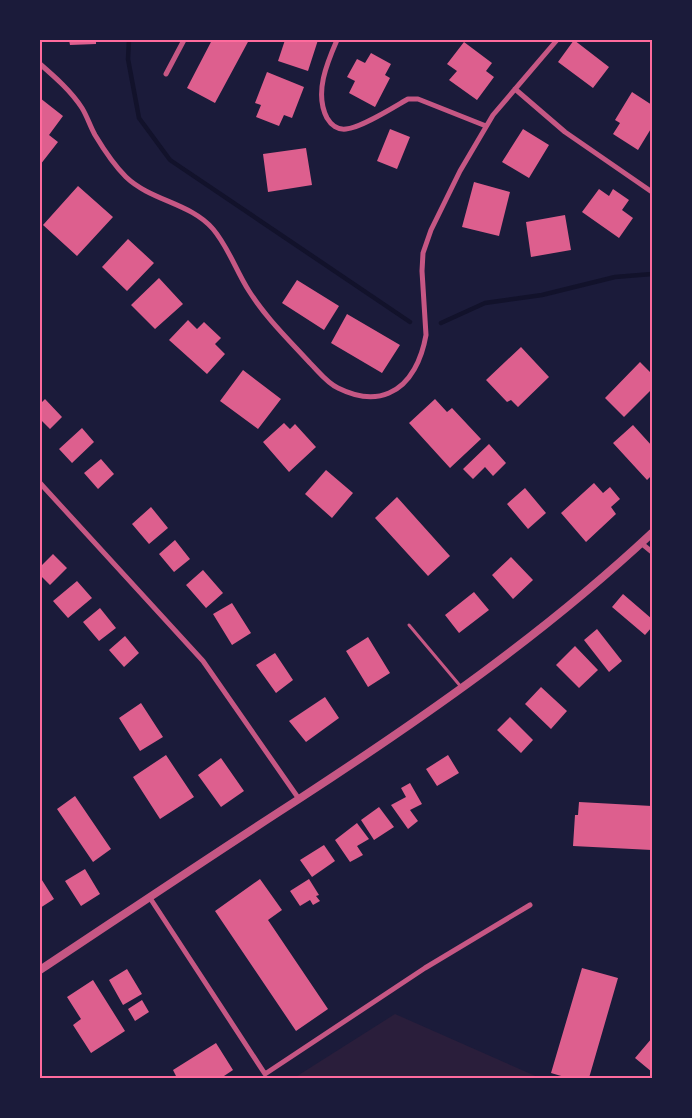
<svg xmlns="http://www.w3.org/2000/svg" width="692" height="1118" font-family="Mulish,sans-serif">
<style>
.green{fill:#2a1e3b}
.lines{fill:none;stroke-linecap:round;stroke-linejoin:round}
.stream{stroke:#12122b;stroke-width:4.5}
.building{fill:#dd5f8e}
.service{stroke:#c65784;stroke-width:3}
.minor{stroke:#c65784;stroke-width:5}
.tertiary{stroke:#c65784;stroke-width:8}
.neatline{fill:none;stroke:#ff6b9d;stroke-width:2}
</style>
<rect width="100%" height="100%" fill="#1b1b3a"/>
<path class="green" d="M395 1014 540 1078H294Z"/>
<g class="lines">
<path class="stream" d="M129 40 128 59 139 118 170 160 410 322
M441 323 485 303 542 295 615 277 652 274"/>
</g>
<path class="building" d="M69 40H96V44L70 45Z
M212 40H249L215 103 187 88Z
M285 40H318L308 71 278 61Z
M574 40 609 67 593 88 558 62Z
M464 42 492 63 486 71 494 77 477 100 449 80 457 71 447 64Z
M371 53 391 64 385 75 390 78 375 107 349 93 355 81 347 77 357 59 365 63Z
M267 72 304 87 292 118 284 115 279 126 256 117 261 105 255 103Z
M632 92 652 105V127L638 150 613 134 620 123 615 120Z
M40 98 63 116 49 135 58 142 40 165Z
M390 129 410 137 397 169 377 161Z
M523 129 549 145 529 178 502 162Z
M306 148 312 185 268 192 263 154Z
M474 182 510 192 499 236 462 227Z
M78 186 113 217 77 256 43 225Z
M599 189 609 196 613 189 629 200 622 210 633 218 619 238 582 212Z
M565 215 571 250 531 257 526 222Z
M128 239 154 263 127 291 102 267Z
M159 278 183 304 155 329 131 305Z
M297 280 339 306 324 330 282 303Z
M347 314 400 345 382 373 331 343Z
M188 320 197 329 204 322 221 338 215 344 225 354 207 374 169 340Z
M521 347 549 377 518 407 511 400 507 402 486 380Z
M640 362 652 374V389L624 417 605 398Z
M243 370 281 399 258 429 220 401Z
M45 399 62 417 50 429 40 419V404Z
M435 399 447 412 452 408 481 439 450 468 409 423Z
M284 423 290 429 295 424 316 447 289 472 263 442Z
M633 425 652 446V475L647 480 613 443Z
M82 428 94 442 72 463 59 449Z
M489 444 506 463 493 476 485 467 473 479 463 469Z
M101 459 114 474 98 489 84 473Z
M326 470 353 493 332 518 305 494Z
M594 483 603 493 610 487 620 499 611 507 616 514 586 542 561 513Z
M525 488 546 513 528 529 507 504Z
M397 497 450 556 428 576 375 518Z
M151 507 168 528 149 544 132 524Z
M175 540 190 559 174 572 159 554Z
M53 554 67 568 50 585 40 575V567Z
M511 557 533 580 513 599 492 575Z
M203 570 223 593 206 608 186 585Z
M77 581 92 598 68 618 53 601Z
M474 592 489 610 459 633 445 615Z
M623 594 652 619V627L645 635 612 607Z
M232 603 251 633 232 645 213 614Z
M100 608 116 628 99 641 83 622Z
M597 629 622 661 609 672 584 640Z
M125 636 139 653 124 667 109 650Z
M368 637 390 673 368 687 346 651Z
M575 646 598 670 579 688 556 665Z
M275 653 293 680 276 693 256 665Z
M541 687 567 711 551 729 525 704Z
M325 697 339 718 306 742 289 721Z
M141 703 163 737 140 751 119 718Z
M510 717 533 740 521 753 497 730Z
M166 755 194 797 160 819 133 777Z
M448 755 459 773 437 786 426 769Z
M221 758 244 791 221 807 198 775Z
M410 783 422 804 410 810 418 821 408 829 391 805 406 797 401 788Z
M75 796 111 849 93 862 57 809Z
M579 802 652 806V850L573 846 575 815H578Z
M379 807 394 827 374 840 361 820Z
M357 823 369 839 357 846 363 855 350 862 335 840Z
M324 845 335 861 312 877 300 860Z
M85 869 100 894 81 906 65 881Z
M40 877 54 899 40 908Z
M260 879 282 910 268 920 328 1009 296 1031 215 911Z
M309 879 319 895 316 896 320 901 313 905 310 900 300 906 290 891Z
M582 968 618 978 589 1078H568L551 1073Z
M127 969 142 994 123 1005 109 980Z
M93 980 125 1031 91 1053 73 1025 81 1019 67 997Z
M142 1000 149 1012 135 1021 128 1009Z
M652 1038V1072L635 1058Z
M216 1043 233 1070 221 1078H177L173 1070Z"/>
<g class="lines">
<path class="service" d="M409 625 462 688"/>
<path class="minor" d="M337 40C327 63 314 93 327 118 331 125 338 130 346 129 361 128 394 107 408 99H418L486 126
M40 64C55 77 71 91 82 108 87 116 90 126 95 135 104 150 114 165 126 177 151 201 191 203 213 229 229 248 236 271 249 291 266 318 289 340 310 363 319 372 327 383 338 388 354 396 373 400 389 393 411 384 422 358 426 335L422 271 423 253 431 230 460 171 493 115 557 40
M166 74 184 40
M515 89 565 132 652 192
M40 483 203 661 299 799
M641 543 652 552
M150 898 265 1074 425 968 530 905"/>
<path class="tertiary" d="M40 970C126 913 212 855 299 799 423 718 544 634 652 533"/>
</g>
<rect width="692" height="1118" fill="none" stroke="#1b1b3a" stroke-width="82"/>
<rect x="41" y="41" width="610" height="1036" class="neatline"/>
</svg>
